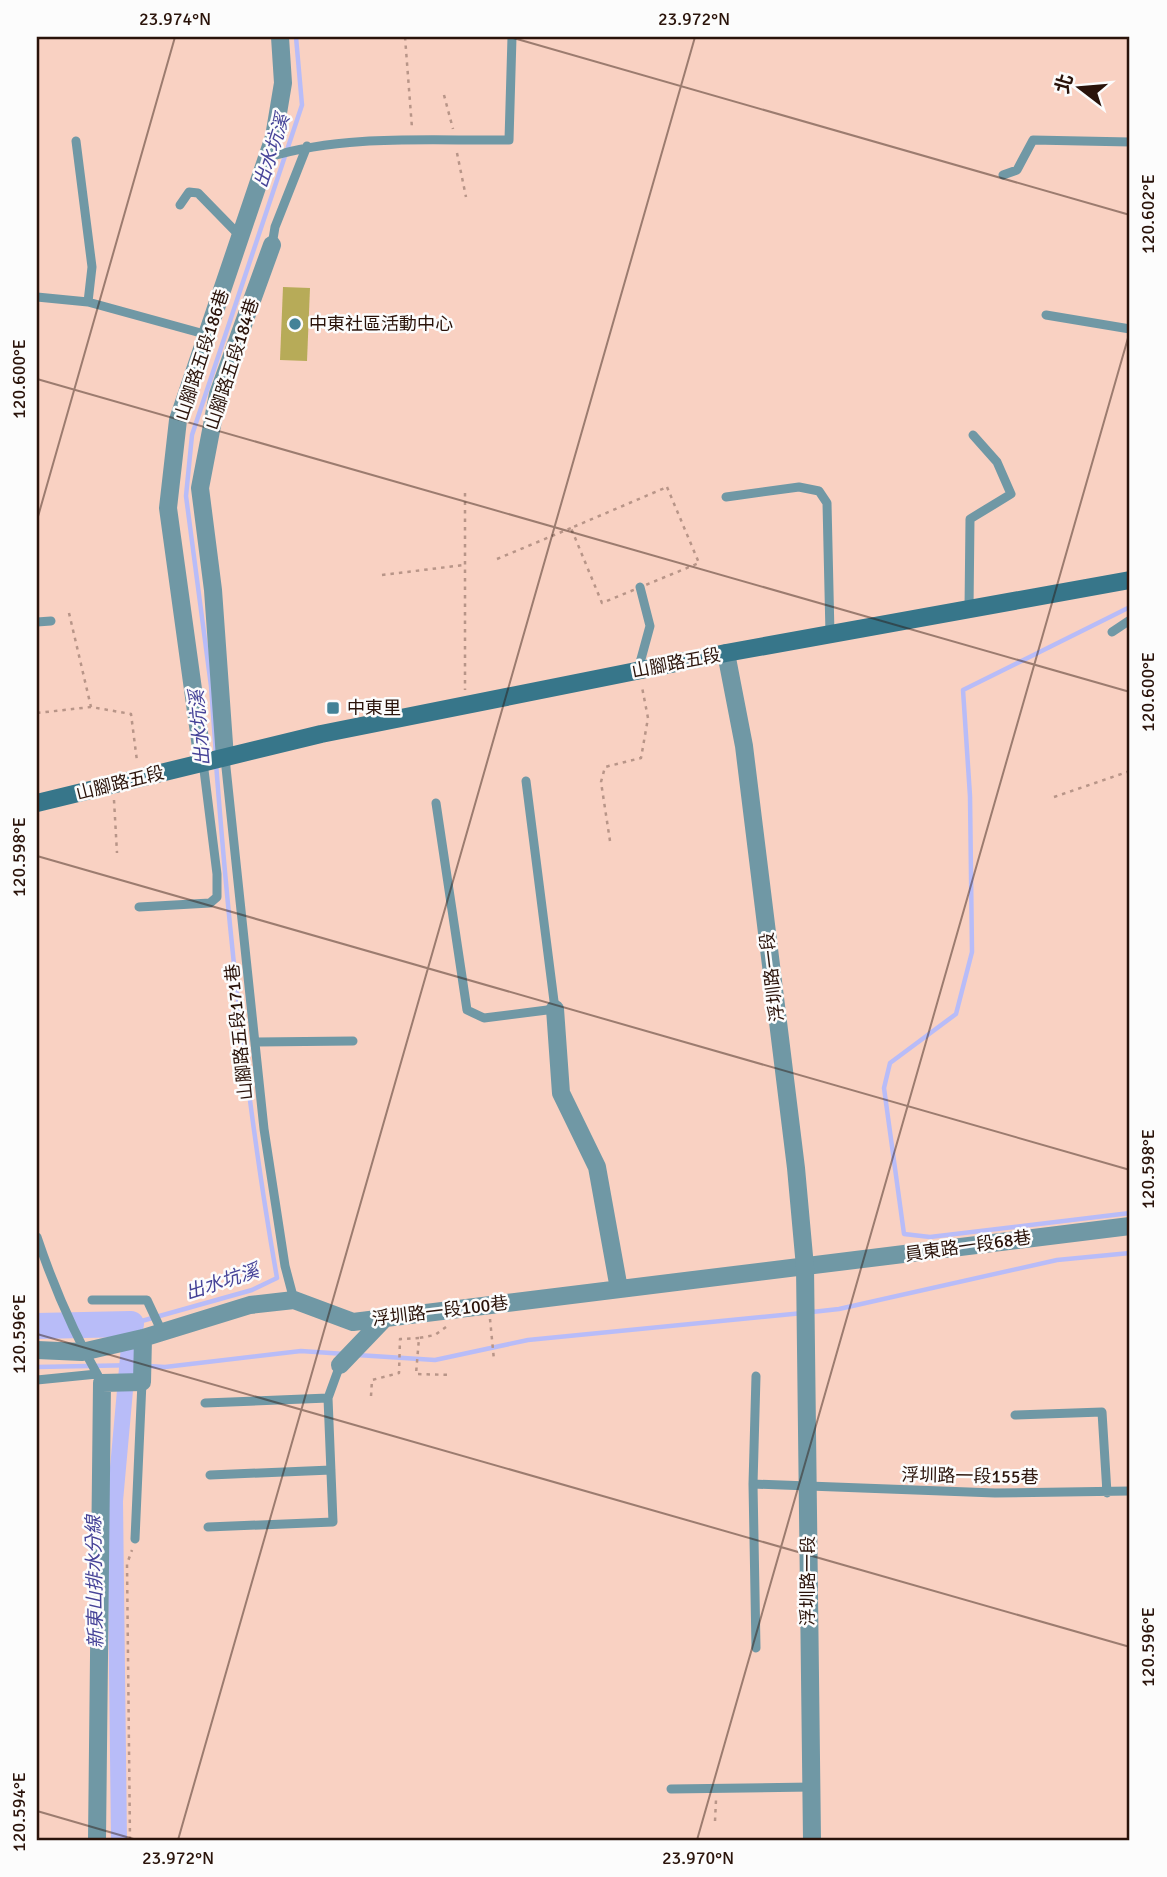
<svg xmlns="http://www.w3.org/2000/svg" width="1167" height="1877" font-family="Signika,'Noto Sans TC',sans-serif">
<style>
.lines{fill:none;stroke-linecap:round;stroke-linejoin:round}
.stream{stroke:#b8bcf8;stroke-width:4.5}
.canal{stroke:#b8bcf8;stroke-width:16}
.river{stroke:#b8bcf8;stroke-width:26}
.building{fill:#b7ab58}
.path{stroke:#b89588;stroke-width:2.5;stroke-dasharray:3.5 5;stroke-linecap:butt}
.service{stroke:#7098a5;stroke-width:9}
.minor{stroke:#7098a5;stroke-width:18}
.tertiary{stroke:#7098a5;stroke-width:18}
.secondary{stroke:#37768a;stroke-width:18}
.ticks{fill:none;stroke:#2a130a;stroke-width:2;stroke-opacity:0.45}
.poi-dot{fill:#438297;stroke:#fcfcfc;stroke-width:2.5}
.labels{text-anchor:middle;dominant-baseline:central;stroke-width:5;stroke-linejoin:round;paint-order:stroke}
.poi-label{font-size:18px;fill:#2a130a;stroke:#fcfcfc;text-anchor:start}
.street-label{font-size:18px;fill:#2a130a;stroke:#fcfcfc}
.water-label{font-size:19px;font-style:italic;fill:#464398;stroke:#fcfcfc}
.neatline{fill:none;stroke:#2a130a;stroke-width:2.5}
.ticks-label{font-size:18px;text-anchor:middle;fill:#2a130a}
</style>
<rect width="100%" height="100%" fill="#f9d1c2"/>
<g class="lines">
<path class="stream" d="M1130 607 963 690 970 796 972 952 956 1014 890 1063 884 1088 904 1234 930 1237 1130 1213
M216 755 211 686 186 496 192 435 302 105 296 37
M812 1312 839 1309 1057 1260 1130 1253
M131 1324 252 1290 277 1278C247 1107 229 936 216 763
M357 1355 435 1360 528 1340 803 1313
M148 1366 165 1367 301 1351 345 1354
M37 1367 139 1365"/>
<path class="canal" d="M119 1840 115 1501 131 1324"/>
<path class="river" d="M37 1326 131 1324"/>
</g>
<path class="building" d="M283 287 310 288 307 361 280 360Z"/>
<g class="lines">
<path class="path" d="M405 37 412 128
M444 95 453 129
M457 153 466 197
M667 487 699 563 602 603 571 528Z
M465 493V690
M497 559 571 528
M382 575 464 565
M69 613 91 707
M37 713 91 707 131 714 137 761
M1054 797 1130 771
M114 800 117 853
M610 841 601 782 605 767 641 758 648 718 642 687
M490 1319 494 1360
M446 1327 435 1335 419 1338 416 1374 452 1375
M371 1396 372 1380 399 1373 400 1339 419 1338
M715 1821 716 1800
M130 1840 127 1564 132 1550"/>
<path class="service" d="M76 141 92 267 88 302
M269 157C346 134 429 141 509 140L512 37
M1003 175 1017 170 1033 140 1130 142
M180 205 189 192 198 193 240 236
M272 245 275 227 307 146
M37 297 88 302 208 335
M1046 315 1130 329
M726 497 799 487 819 491 827 503 830 634
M969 609 970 519 1011 494 997 462 973 435
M37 622 51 621
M1112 632 1130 620
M638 670 650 626 640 587
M225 758 264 1129 285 1266 294 1300
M436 803 467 1010 484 1018 555 1009 526 781
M139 907 210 903 217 897V874L203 762
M257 1042 353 1041
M37 1237C55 1291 74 1334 102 1383
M92 1300H147L162 1332
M37 1380 97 1374
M205 1403 328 1398
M1015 1415 1102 1412 1107 1493
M210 1475 331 1470
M753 1484 995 1493 1130 1491
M208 1527 333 1522 328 1398 340 1365
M135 1539 142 1382
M756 1648 753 1484 756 1376
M671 1789 812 1787"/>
<path class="minor" d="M225 758 213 590 200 488 218 394 272 245
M203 762 168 508 178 420 274 137 283 83 280 37
M555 1009 561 1093 597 1167 619 1289
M37 1350 82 1352 143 1338 250 1305 294 1300 353 1322 1130 1226
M340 1365 385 1318
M97 1840 102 1383 142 1382 143 1338"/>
<path class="tertiary" d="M726 653 744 746 796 1168 805 1267 812 1840"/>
<path class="secondary" d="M37 803 321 734 726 653 1130 580"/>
</g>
<path class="ticks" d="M510 37 1130 215M37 379 1130 692M37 520 175 37M37 856 1130 1170M37 1334 1130 1647M37 1811 137 1840M178 1840 695 37M697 1840 1130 331"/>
<g class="poi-dot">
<circle cx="295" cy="324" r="7"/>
<rect x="326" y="701" width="14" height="14" rx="3.5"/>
</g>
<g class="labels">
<g class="poi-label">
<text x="309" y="324">中東社區活動中心</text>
<text x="347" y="708">中東里</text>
</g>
<g class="street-label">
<text transform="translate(202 355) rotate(-72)">山腳路五段186巷</text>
<text transform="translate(232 364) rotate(-72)">山腳路五段184巷</text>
<text transform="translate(676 663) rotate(-11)">山腳路五段</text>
<text transform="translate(120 783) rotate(-14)">山腳路五段</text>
<text transform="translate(772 977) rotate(-97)">浮圳路一段</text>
<text transform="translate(239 1032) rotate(-96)">山腳路五段171巷</text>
<text transform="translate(968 1246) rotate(-8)">員東路一段68巷</text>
<text transform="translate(440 1311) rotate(-7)">浮圳路一段100巷</text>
<text transform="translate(970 1476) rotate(1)">浮圳路一段155巷</text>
<text transform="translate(808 1581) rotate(-90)">浮圳路一段</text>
</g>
<g class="water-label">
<text transform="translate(272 151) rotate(-72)">出水坑溪</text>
<text transform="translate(200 728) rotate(-95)">出水坑溪</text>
<text transform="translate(222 1282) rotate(-18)">出水坑溪</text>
<text transform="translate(95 1582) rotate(-91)">新東山排水分線</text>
</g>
</g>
<rect width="1167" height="1877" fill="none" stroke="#fcfcfc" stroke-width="77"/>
<g transform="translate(1080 88) rotate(286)" stroke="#fcfcfc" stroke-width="5" paint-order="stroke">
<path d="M0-5L12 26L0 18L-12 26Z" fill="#2a130a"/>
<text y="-10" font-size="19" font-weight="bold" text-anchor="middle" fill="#2a130a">北</text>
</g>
<rect x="38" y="38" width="1090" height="1801" class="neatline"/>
<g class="ticks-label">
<text x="175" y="25">23.974°N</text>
<text x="694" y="25">23.972°N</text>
<text transform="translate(1148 214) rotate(-90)" y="6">120.602°E</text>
<text transform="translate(19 379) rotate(-90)" y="6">120.600°E</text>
<text transform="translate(1148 692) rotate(-90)" y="6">120.600°E</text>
<text transform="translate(19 857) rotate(-90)" y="6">120.598°E</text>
<text transform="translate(1148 1169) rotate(-90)" y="6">120.598°E</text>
<text transform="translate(19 1334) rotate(-90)" y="6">120.596°E</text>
<text transform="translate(1148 1647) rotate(-90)" y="6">120.596°E</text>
<text transform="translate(19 1812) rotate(-90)" y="6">120.594°E</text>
<text x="178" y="1864">23.972°N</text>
<text x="698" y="1864">23.970°N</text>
</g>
</svg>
